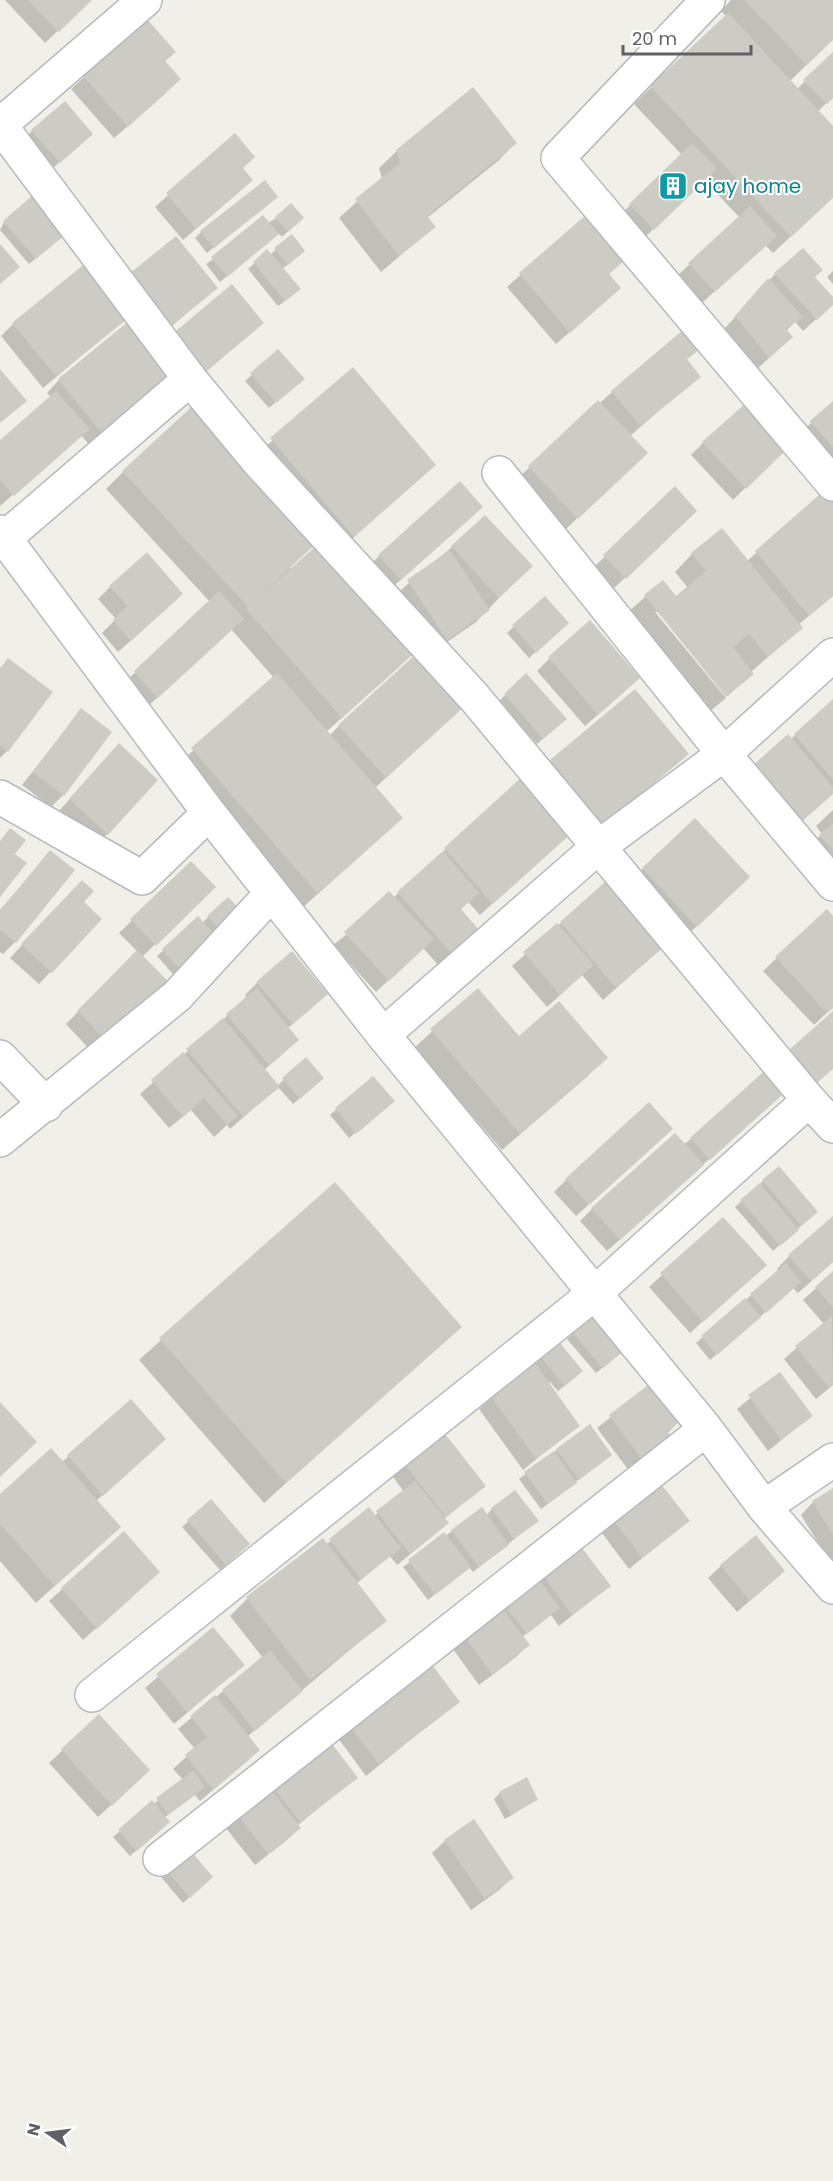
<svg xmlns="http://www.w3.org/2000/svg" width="833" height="2181" font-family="Poppins,sans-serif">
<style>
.shadow{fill:#0003;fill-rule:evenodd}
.building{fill:#cccbc4}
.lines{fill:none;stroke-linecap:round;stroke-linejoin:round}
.street-casing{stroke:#b8b8bd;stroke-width:36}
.street{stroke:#fff;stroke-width:33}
.labels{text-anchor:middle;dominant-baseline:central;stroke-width:4.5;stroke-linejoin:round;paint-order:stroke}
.culture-label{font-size:20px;fill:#0d838f;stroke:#fff;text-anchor:start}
</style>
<rect width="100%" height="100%" fill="#f0f0e8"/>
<path class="shadow" d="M5 0H90L45 43Z
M731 0H833V39L790 81 797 89 833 54V97L818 111 833 128V197L773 253 765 245 702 303 677 276 740 218 704 180 641 241 618 217 682 155 634 104 726 16 721 11Z
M147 21 174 52 164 62 167 92 114 138 71 89Z
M32 131 85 140 53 168 26 137Z
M235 135 242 169 239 192 183 240 155 207Z
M515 143 498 161 427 218 434 227 381 272 339 218 382 179 379 168 397 151Z
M270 202 207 253 195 238 201 232Z
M586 217 608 275 607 300 556 344 507 287Z
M276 218 296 224 282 237 278 233 220 282 206 264Z
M4 222 58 240 29 264 0 230Z
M291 236 297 257 282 269 293 295 278 306 248 269 267 252 270 255Z
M833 271V284L827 277Z
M775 274 813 277 833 299V304L803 331 795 322 786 331 779 349 756 370 724 329Z
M216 288 158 338 136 310 43 388 1 336 13 324 116 289Z
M262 323 189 386 91 447 81 435 0 506V442L51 397 47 393 59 380 160 348Z
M684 332 698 349 686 360 699 376 630 436 633 465 565 530 517 479 612 392Z
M278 351 296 384 269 408 245 381Z
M353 369 434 465 335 554 401 665 326 732 329 736 339 726 451 718 375 788 401 818 300 910 175 767 274 678 231 629 145 709 123 684 210 602 106 489 123 472 254 457ZM321 536 325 540 291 569 289 567Z
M833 403V459L799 434Z
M703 443 785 448 733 500 691 455Z
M675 489 683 523 612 590 592 569Z
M827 491 833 596 798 625 801 628 751 672 728 696 659 612H655L726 698 708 713 627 613 662 582 675 598 688 588 675 572 692 554 747 561Z
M469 519 388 591 367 568 379 556Z
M452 547 518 578 476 622 434 651 396 594Z
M110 587 169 606 118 652 102 633 116 619 98 599Z
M545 598 561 629 529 658 507 633Z
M550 658 626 690 585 726 537 671Z
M9 660 7 751 0 758V668Z
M526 676 558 725 537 744 499 701Z
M833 701V792L790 740Z
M81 710 63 795 51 807 22 785Z
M687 754 586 842 534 778 551 761Z
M107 758V834L95 846 58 812Z
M524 777 559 843 480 915 468 902 459 910 478 931 440 967 423 948 376 992 333 945 393 898Z
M833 810V877L808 848 822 834 816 826Z
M50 852 15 942 3 954 0 952V910Z
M191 863 214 887 142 957 95 1055 66 1024 138 952 119 933Z
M643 869 736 889 684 938 631 881Z
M70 894 100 919 39 984 10 958Z
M228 899 245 917 180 982 157 956 198 918 202 923Z
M827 911 833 918V1007L814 1025 763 971Z
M561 923 669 941 603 1000 582 975 547 1007 512 966Z
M257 983 314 1006 288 1028 285 1052 264 1070 277 1086 306 1059 316 1084 293 1104 278 1087 230 1129 227 1125 214 1137 191 1110 169 1128 140 1094 247 998 245 995Z
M477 990 519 1038 589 1075 502 1150 414 1048Z
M373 1078 387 1107 349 1138 330 1115Z
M776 1099 607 1251 580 1221 592 1209 691 1139Z
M659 1141 576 1216 554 1192 566 1180Z
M763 1181 810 1218 773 1251 735 1207Z
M335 1184 460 1327 264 1503 139 1360Z
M833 1218V1262L798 1293 793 1288 710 1360 696 1343 779 1271 777 1269 789 1256Z
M723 1219 752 1277 690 1333 649 1287Z
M833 1273V1385L816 1399 784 1359 824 1324 803 1300Z
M595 1314 618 1355 596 1373 567 1339Z
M538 1355 575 1377 558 1391 550 1382 548 1383 578 1425 523 1470 479 1409 535 1364 532 1361Z
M780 1374 811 1416 768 1451 737 1409Z
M656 1381 683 1417 630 1472 597 1428Z
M130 1401 164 1439 96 1501 119 1527 36 1603 0 1561V1496L62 1462Z
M557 1450 610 1455 541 1509 519 1479Z
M403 1462 484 1486 444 1519 447 1523 434 1535 397 1565 390 1556 357 1583 385 1620 247 1737 258 1750 246 1762 200 1801 195 1795 165 1817 162 1828 130 1856 113 1837 183 1780 173 1769 195 1749 178 1729 263 1658 230 1616 247 1599 323 1540 326 1544 374 1516 404 1492 391 1474Z
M833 1490V1567L801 1515 813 1502Z
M211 1501 242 1550 220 1570 182 1527Z
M492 1509 537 1521 473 1572 469 1567 428 1600 403 1567 452 1531 486 1516Z
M608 1513 688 1521 629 1569 596 1525Z
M124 1533 158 1572 83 1640 49 1601Z
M721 1566 783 1571 737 1612 708 1578Z
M542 1574 609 1586 559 1626 551 1615 522 1637 528 1645 516 1657 479 1685 450 1645Z
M213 1629 243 1665 174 1724 145 1688Z
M458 1701 366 1776 335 1734 347 1722Z
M99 1716 136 1782 98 1817 49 1763Z
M356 1777 297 1826 299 1828 287 1840 255 1865 222 1823 266 1785Z
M500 1793 536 1800 505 1819 494 1799Z
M473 1821 512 1878 499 1890 471 1910 432 1853 445 1841Z
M161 1864 205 1883 183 1903 155 1870Z"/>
<path class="building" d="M28 0H92L59 32Z
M744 0H833V40L807 65Z
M728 13 833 126V198L791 237 650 86Z
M147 19 176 52 165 61 181 79 128 127 83 76Z
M833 52V98L827 104 803 80Z
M473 87 517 143 427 216 436 227 399 256 355 199 400 163 396 150Z
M65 101 93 134 60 163 31 130Z
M235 133 255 157 243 168 253 180 196 229 166 193Z
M692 143 717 169 654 230 629 204Z
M265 180 278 197 214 248 200 231Z
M33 195 66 234 36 259 3 221Z
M291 203 304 218 288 232 275 217Z
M750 206 777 236 715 292 688 263Z
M263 215 279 234 227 277 211 257Z
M586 215 625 260 609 274 621 288 570 333 519 273Z
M292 234 305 251 288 265 274 248Z
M176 236 218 288 171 326 129 274Z
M0 244 20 267 0 284Z
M803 248 823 270 815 277 833 297V305L817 320 774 273Z
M267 249 301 289 285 301 253 262Z
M93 257 136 312 56 376 12 323Z
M768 278 803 317 786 329 793 337 769 358 735 316Z
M232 284 264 323 202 375 170 336Z
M135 316 181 372 104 436 58 379Z
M684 329 700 349 687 359 701 377 640 426 611 391Z
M278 349 305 379 276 403 250 373Z
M353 367 436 465 354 537 270 438Z
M0 369 27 401 0 423Z
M56 391 90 429 14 496 0 480V440Z
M598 400 648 453 578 519 528 466Z
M198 401 323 537 264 592 324 539 420 648 342 718 246 609 248 607 122 471Z
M833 401V447L810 421Z
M746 403 788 448 746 489 702 442Z
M460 481 483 507 401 580 378 555Z
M675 486 697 511 626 579 603 555Z
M827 488 833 495V596L809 616 755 551Z
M485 515 533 566 499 598 451 546Z
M722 528 803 628 768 657 749 634 733 647 754 674 726 697 644 595 663 580 676 596 706 571 691 553Z
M450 550 490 610 447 640 407 580Z
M147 552 183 594 131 641 113 620 127 606 109 586Z
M219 591 244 619 158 698 134 671Z
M545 596 569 623 536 653 512 625Z
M590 620 640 678 598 715 548 657Z
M417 653 465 706 386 778 338 725Z
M8 658 53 692 8 752 0 745V669Z
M277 673 403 818 318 894 191 748Z
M526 673 567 719 543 739 504 694Z
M635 689 689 754 604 825 550 760Z
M833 699V780L794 734Z
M81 708 112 732 64 796 33 772Z
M788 734 833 787V794L800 823 751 767Z
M119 743 158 780 108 835 69 799Z
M524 775 574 831 493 904 444 848Z
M695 818 750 877 697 927 642 868Z
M833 823V850L819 835Z
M10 828 26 840 15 854 27 863 0 897V841Z
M50 850 75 870 16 943 0 930V911Z
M443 851 479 893 461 909 480 931 453 955 397 892Z
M191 861 216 887 156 946 130 919Z
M614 874 671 941 616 988 560 922Z
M82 880 94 891 84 902 102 919 52 973 21 944Z
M389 891 434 939 389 981 344 932Z
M228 897 247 917 226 936 207 916Z
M827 909 833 916V1008L827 1013 775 957Z
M198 916 223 944 187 977 162 949Z
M557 923 594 965 560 995 523 952Z
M137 950 169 982 109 1044 77 1011Z
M292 951 328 994 293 1024 256 982Z
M257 988 299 1040 269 1065 226 1014Z
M478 988 519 1036 559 1001 608 1058 520 1134 430 1029Z
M833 1011V1069L817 1083 789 1050Z
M223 1018 280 1087 243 1117 186 1049Z
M183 1052 238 1116 227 1125 204 1098 183 1117 151 1080Z
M306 1057 324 1078 300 1099 282 1078Z
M771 1065 791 1087 710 1160 690 1138Z
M373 1076 395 1101 356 1134 335 1108Z
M649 1102 673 1129 589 1205 565 1179Z
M675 1133 704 1165 620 1240 591 1208Z
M779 1166 818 1212 801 1226 762 1180Z
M335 1182 462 1327 286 1483 159 1338Z
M760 1183 799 1230 780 1246 740 1200Z
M833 1216V1262L811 1281 788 1255Z
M723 1217 767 1265 703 1322 660 1273Z
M786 1263 801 1282 766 1313 750 1294Z
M833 1271V1308L815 1287Z
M745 1298 761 1317 717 1355 701 1336Z
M595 1312 626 1349 603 1368 572 1332Z
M832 1316 833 1385 829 1388 795 1346Z
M556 1338 583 1371 565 1386 537 1353Z
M535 1363 580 1426 536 1459 490 1395Z
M780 1372 813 1416 781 1440 748 1395Z
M656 1379 685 1417 667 1431 673 1439 643 1461 609 1415Z
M131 1399 166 1439 103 1496 67 1455Z
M0 1402 37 1442 0 1477Z
M590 1424 612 1455 579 1480 556 1449Z
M442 1430 486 1486 446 1517 402 1461Z
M51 1448 121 1527 55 1586 0 1524V1494Z
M554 1451 577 1483 548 1504 524 1472Z
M654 1475 690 1521 642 1558 607 1512Z
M415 1481 449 1523 410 1554 376 1511Z
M833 1488V1535L812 1501Z
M515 1490 539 1521 514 1539 491 1508Z
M211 1499 250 1544 226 1565 187 1520Z
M369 1507 401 1548 361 1579 329 1539Z
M482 1507 509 1545 479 1567 451 1530Z
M124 1531 160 1572 97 1629 61 1588Z
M444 1532 471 1567 435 1595 408 1560Z
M756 1535 785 1571 750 1601 720 1565Z
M323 1538 387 1621 310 1680 246 1597Z
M579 1544 611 1586 572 1615 541 1573Z
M536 1576 560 1608 527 1634 501 1602Z
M498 1603 530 1645 492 1674 461 1632Z
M213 1627 245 1665 187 1712 156 1674Z
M270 1650 303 1691 255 1731 222 1690Z
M427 1658 460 1702 379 1764 346 1721Z
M215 1695 260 1750 213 1790 185 1755 207 1737 190 1716Z
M99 1714 150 1770 112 1806 61 1749Z
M326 1736 358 1778 300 1822 268 1781Z
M194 1770 205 1787 168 1815 156 1798Z
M527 1777 538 1800 511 1814 499 1792Z
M266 1783 301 1828 268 1854 233 1809Z
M152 1800 170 1822 137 1851 118 1830Z
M474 1819 514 1878 484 1898 444 1840Z
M183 1842 213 1877 190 1898 160 1863Z"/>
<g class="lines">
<g class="street-casing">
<path id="street" d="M708 0 558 158 833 484
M0 125 190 379 258 461 474 697 809 1100 595 1293 92 1695
M0 125 145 0
M499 473 724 754 833 884
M0 532 209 813 383 1035 706 1429 764 1507 833 1587
M5 538 190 379
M0 797 142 878 209 813
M383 1035 597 848 724 754 833 655
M0 1057 46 1105
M809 1100 833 1126
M0 1140 177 996 271 894
M764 1507 833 1460
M160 1859 706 1429"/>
</g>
<use href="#street" class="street"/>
</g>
<defs>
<g id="building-square" transform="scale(1.5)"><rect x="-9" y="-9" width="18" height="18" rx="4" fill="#0f9aa8" stroke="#fff"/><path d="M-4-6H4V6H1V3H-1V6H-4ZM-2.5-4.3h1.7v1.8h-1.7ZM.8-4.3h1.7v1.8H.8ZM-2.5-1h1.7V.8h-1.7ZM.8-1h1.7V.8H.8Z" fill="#fff"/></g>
</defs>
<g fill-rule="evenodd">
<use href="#building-square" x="673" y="186"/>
</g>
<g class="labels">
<g class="culture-label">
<text x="694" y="186">ajay home</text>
</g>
</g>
<g transform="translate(48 2133) rotate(284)" stroke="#ffffff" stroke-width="4.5" paint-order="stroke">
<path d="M0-4.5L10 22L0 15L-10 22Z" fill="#5f6167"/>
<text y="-9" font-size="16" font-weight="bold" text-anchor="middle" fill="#5f6167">N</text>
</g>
<path d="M623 45v9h128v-9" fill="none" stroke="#5f6167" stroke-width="3"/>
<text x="632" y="45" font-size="18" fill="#5f6167" stroke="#ffffff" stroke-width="4.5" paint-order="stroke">20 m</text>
</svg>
